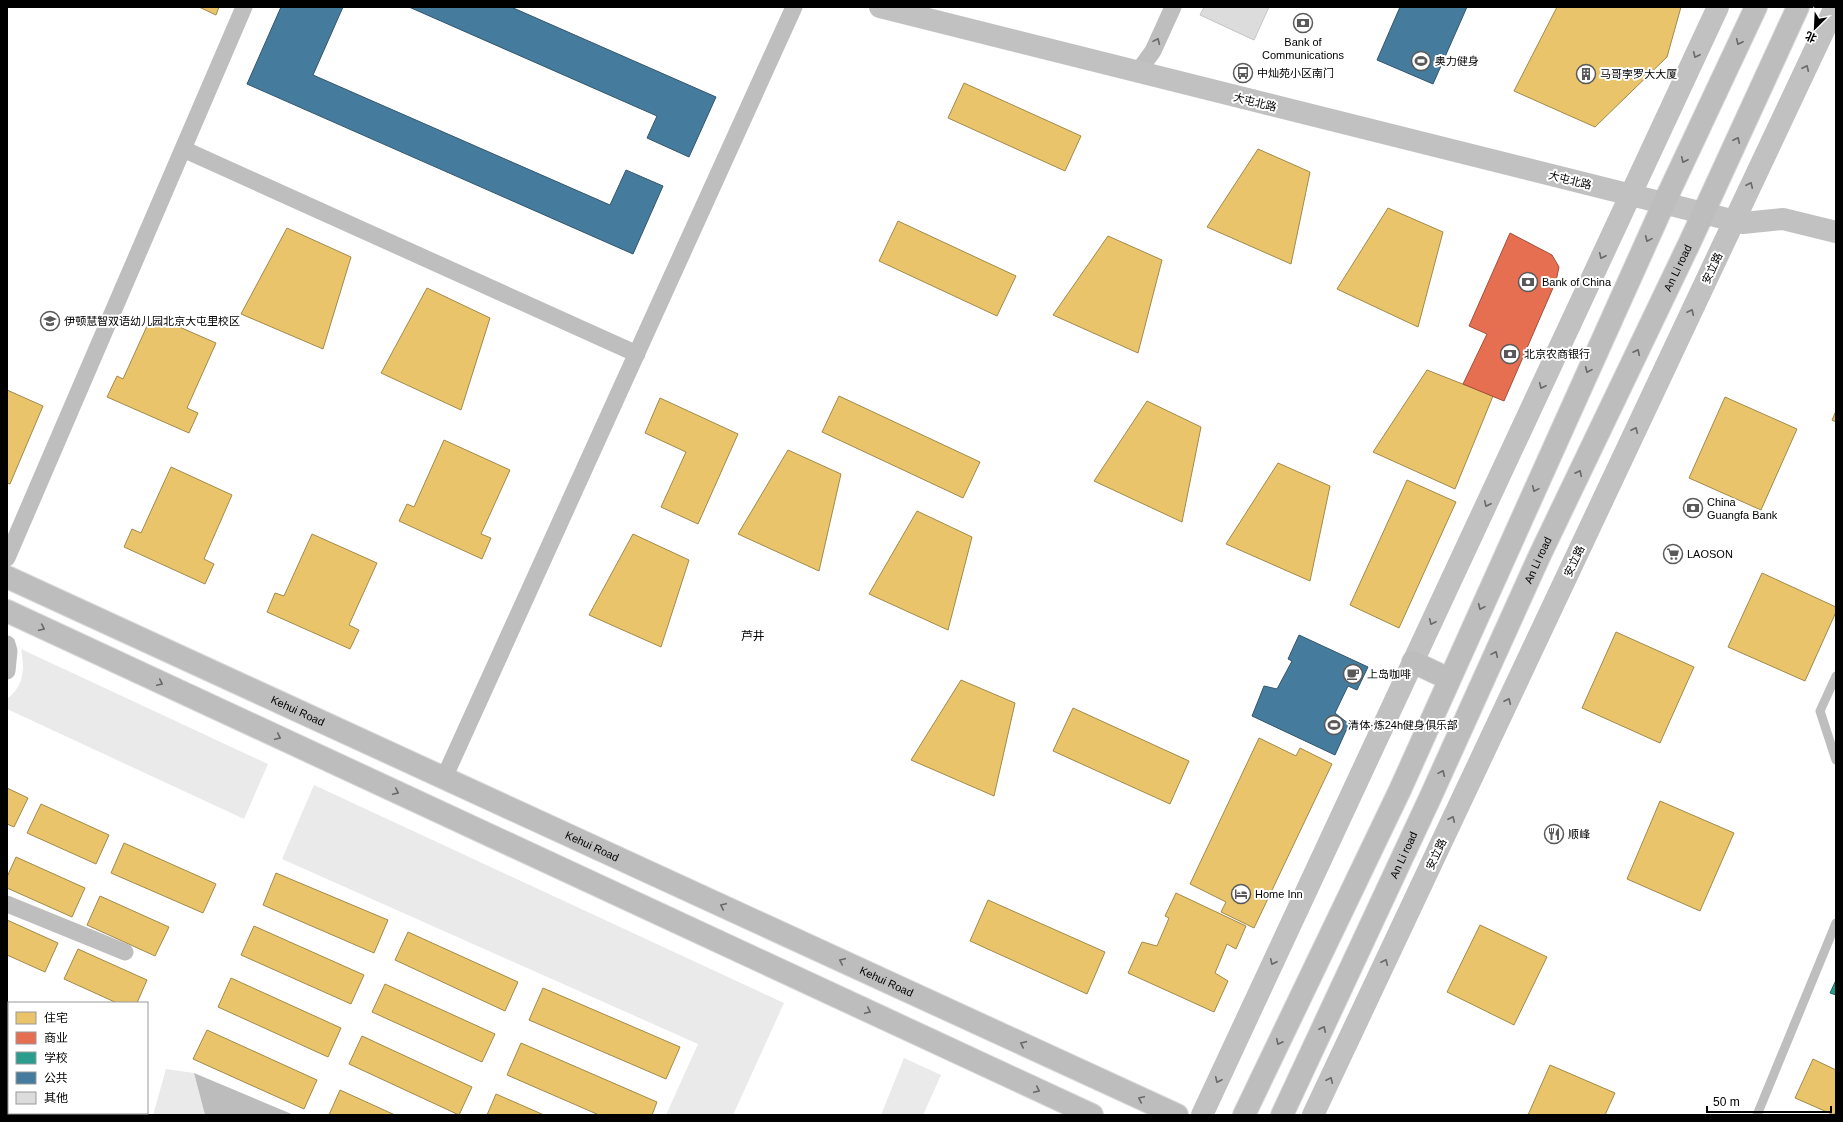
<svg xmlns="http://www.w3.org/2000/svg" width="1843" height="1122" font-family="Helvetica,'Noto Sans SC',sans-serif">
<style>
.green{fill:#eaeaea}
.water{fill:#bcbcbc}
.homes{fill:#e9c46a;stroke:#a3894a}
.shops{fill:#e76f51;stroke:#a24e39}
.schools{fill:#2a9d8f;stroke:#1d6e64}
.public{fill:#457b9d;stroke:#30566e}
.building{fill:#dcdcdc;stroke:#c5c5c5}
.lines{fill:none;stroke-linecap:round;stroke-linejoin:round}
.primary-casing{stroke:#dbdbdb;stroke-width:24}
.lane{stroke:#bebebe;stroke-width:9}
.street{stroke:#bebebe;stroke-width:17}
.secondary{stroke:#c1c1c1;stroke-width:22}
.primary{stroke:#bdbdbd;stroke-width:22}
.oneway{stroke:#686868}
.oneway2{stroke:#6a6a6a}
.labels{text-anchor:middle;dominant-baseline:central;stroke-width:4;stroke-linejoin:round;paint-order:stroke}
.poi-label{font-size:11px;fill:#000;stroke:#fff;text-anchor:start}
.street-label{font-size:11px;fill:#000;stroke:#fff}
.neighbourhood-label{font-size:12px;fill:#000;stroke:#fff}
</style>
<rect width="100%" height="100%" fill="#fff"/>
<path class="green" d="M21 649 268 764 244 819 7 709V699C24 686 25 669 21 649Z
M314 785 784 1003 733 1115H666L698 1044 282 859Z
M904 1058 941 1075 923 1115H881Z
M166 1069 194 1073 205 1115H153Z"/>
<path class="water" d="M194 1073 294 1115H205Z"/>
<path class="homes" d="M199 7H219L216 15Z
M1557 7H1681L1667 57 1595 127 1514 91Z
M964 83 1081 136 1065 171 948 118Z
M1258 149 1310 172 1291 264 1207 227Z
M1388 208 1443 232 1418 327 1337 289Z
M898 221 1016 276 997 316 879 261Z
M287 228 351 257 323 349 241 314Z
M1108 236 1162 260 1138 353 1053 315Z
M427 288 490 318 461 410 381 373Z
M152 315 216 343 187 408 198 413 189 433 107 397 117 376 123 379Z
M1427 370 1493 396 1455 489 1373 452Z
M7 390 43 406 10 484 7 483Z
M839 396 980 462 963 498 822 432Z
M1725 397 1797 429 1761 510 1689 478Z
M660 398 738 434 698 524 661 507 686 452 645 433Z
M1147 401 1201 427 1182 522 1094 481Z
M1836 411V422L1832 420Z
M444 440 510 470 481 534 491 538 482 559 399 521 407 504 414 507Z
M788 450 841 474 819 571 738 534Z
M1278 463 1330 486 1310 581 1226 544Z
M171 467 232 495 204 559 214 564 205 584 124 547 132 529 141 533Z
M1407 480 1456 502 1399 628 1350 605Z
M917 511 972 537 948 630 869 594Z
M312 534 377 563 349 625 359 630 350 649 267 612 275 593 284 596Z
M633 534 689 560 661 647 589 615Z
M1762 573 1836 607V612L1805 681 1728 647Z
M1616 632 1694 667 1660 743 1582 708Z
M961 680 1015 703 994 796 911 760Z
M1073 708 1189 761 1170 804 1053 751Z
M1259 738 1296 756 1300 748 1332 764 1254 928 1221 912 1226 902 1190 884Z
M7 788 28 798 14 827 7 824Z
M1660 801 1734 833 1700 911 1627 879Z
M41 804 109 835 96 864 27 833Z
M124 843 216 884 203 913 111 873Z
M16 857 85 888 72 917 7 888V877Z
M276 873 388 920 374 953 263 905Z
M1176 893 1246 926 1236 949 1227 944 1215 973 1228 981 1214 1012 1128 973 1142 942 1157 946 1169 918 1165 916Z
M100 896 169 927 155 956 87 925Z
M988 900 1105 952 1087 994 970 941Z
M7 920 58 943 45 972 7 955Z
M1480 925 1547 957 1514 1025 1447 992Z
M254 926 364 975 351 1004 241 955Z
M408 932 518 982 505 1011 395 960Z
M78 949 147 980 137 1003H117L64 979Z
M231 978 341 1028 328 1057 218 1007Z
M385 984 495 1034 482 1062 372 1012Z
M543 988 680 1047 666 1079 529 1020Z
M207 1030 317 1080 304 1109 193 1059Z
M362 1036 472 1087 459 1115 349 1064Z
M521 1043 657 1102 652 1115H599L507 1075Z
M1813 1059 1836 1070V1111L1834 1115 1795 1098Z
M1550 1065 1615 1093 1605 1115H1528Z
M340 1090 395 1115H329Z
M496 1094 544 1115H487Z"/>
<path class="shops" d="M1510 233 1552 255 1559 267 1556 281 1504 401 1463 384 1487 334 1469 326Z"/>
<path class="schools" d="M1836 980V995L1830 993Z"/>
<path class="public" d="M281 7H343L313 75 610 205 626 170 663 186 633 254 247 84Z
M409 7H511L716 97 689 157 647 138 657 116Z
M1400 7H1467L1433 84 1377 60Z
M1299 635 1368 667 1357 690 1348 686 1335 713 1349 724 1335 755 1252 716 1264 686 1277 689 1292 661 1288 659Z"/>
<path class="building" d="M1204 7H1269L1254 40 1200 15Z"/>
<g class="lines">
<g class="primary-casing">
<g id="primary">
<path id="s1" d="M7 577 1177 1115"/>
<path d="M7 611 1092 1115"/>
<path d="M1413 662 1449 679"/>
<path d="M1244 1115 1400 790 1664 203 1756 7"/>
<path id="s2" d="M1282 1115 1430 798 1539 557 1690 242 1798 7"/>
</g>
</g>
<path class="lane" d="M1836 676 1820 711 1836 760
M1757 1115 1836 923"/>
<path class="street" d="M1137 73 1153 51 1173 7
M183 149 637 354
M7 558 244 7
M7 644 9 651 7 671
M444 778 794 7
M7 904 125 952"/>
<path class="secondary" d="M880 7 1743 223 1783 219 1836 232
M1202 1115 1718 7
M1313 1115 1835 7"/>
<use href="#primary" class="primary"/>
</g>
<defs><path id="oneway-chevron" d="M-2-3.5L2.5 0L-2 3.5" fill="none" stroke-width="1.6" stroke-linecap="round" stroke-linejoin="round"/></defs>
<g class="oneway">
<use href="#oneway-chevron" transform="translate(1157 41) rotate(-66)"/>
<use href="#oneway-chevron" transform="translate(1739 42) rotate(115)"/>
<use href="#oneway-chevron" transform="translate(1737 140) rotate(-65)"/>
<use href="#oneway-chevron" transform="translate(1684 160) rotate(115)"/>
<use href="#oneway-chevron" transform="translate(1648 239) rotate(114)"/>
<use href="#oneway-chevron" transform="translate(1637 352) rotate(-64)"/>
<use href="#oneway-chevron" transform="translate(1588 370) rotate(114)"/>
<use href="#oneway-chevron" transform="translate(1579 473) rotate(-64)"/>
<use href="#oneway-chevron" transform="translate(1535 489) rotate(114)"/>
<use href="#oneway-chevron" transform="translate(1481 607) rotate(114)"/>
<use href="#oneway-chevron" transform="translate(42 628) rotate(25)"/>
<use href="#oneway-chevron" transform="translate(1495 654) rotate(-66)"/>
<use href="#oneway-chevron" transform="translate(160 683) rotate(25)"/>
<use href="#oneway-chevron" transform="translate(278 737) rotate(25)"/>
<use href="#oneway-chevron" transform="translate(1442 773) rotate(-66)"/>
<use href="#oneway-chevron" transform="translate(396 792) rotate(25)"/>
<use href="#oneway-chevron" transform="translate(723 906) rotate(-155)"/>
<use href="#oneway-chevron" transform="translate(842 961) rotate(-155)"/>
<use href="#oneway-chevron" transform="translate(868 1011) rotate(25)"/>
<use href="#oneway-chevron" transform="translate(1323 1029) rotate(-65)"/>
<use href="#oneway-chevron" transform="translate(1279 1042) rotate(116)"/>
<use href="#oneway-chevron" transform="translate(1023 1044) rotate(-155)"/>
<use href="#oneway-chevron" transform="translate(1037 1090) rotate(25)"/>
<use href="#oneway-chevron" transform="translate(1141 1099) rotate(-155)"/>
</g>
<g class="oneway2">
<use href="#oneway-chevron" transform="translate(1696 55) rotate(115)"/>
<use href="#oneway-chevron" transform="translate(1806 68) rotate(-65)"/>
<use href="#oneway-chevron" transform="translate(1750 185) rotate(-65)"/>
<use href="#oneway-chevron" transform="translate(1602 256) rotate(115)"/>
<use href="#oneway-chevron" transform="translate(1691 312) rotate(-65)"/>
<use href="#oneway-chevron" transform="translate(1542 386) rotate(115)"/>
<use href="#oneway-chevron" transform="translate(1635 430) rotate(-65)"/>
<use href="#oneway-chevron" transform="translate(1487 504) rotate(115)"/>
<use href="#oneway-chevron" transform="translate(1432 622) rotate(115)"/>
<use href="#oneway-chevron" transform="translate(1508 701) rotate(-65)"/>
<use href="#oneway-chevron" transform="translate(1452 819) rotate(-65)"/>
<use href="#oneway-chevron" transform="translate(1273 962) rotate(115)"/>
<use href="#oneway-chevron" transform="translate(1385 962) rotate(-65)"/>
<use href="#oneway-chevron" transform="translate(1218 1080) rotate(115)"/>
<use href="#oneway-chevron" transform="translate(1330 1080) rotate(-65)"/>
</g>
<defs>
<g id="bank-ring" transform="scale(1)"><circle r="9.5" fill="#fff" stroke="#595959" stroke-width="1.5"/><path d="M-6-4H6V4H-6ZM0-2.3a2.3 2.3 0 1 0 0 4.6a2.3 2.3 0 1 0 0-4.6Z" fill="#595959"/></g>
<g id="stadium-ring" transform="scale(1)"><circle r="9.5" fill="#fff" stroke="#595959" stroke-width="1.5"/><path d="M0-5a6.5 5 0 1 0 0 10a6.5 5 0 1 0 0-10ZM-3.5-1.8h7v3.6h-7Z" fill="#595959"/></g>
<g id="bus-ring" transform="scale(1)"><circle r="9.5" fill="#fff" stroke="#595959" stroke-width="1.5"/><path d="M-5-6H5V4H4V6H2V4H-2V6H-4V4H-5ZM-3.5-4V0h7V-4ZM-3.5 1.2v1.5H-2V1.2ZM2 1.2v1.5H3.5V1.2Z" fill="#595959"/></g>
<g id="building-ring" transform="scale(1)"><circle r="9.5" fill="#fff" stroke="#595959" stroke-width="1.5"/><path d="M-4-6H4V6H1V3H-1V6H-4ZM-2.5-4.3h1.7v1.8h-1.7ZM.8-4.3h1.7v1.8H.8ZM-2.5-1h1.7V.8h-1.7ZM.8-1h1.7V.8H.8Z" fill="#595959"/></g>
<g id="school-ring" transform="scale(1)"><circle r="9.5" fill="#fff" stroke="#595959" stroke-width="1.5"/><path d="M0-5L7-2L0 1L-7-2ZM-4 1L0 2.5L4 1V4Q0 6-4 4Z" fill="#595959"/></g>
<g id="supermarket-ring" transform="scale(1)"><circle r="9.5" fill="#fff" stroke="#595959" stroke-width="1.5"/><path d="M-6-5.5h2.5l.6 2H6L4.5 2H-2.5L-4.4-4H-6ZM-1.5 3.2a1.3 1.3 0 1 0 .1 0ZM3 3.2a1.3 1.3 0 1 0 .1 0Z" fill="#595959"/></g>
<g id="cafe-ring" transform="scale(1)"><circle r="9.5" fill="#fff" stroke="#595959" stroke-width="1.5"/><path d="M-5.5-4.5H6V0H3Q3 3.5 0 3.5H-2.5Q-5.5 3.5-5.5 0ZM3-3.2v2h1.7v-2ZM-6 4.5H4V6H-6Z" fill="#595959"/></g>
<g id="restaurant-ring" transform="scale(1)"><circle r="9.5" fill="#fff" stroke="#595959" stroke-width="1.5"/><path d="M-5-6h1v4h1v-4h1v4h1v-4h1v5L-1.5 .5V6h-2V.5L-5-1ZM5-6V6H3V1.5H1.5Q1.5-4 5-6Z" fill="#595959"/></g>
<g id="hotel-ring" transform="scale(1)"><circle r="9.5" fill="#fff" stroke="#595959" stroke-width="1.5"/><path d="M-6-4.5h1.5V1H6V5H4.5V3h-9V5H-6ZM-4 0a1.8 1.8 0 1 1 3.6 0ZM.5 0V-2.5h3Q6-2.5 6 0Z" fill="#595959"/></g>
</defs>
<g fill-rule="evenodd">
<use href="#bank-ring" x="1303" y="23"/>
<use href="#stadium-ring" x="1421" y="61"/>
<use href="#bus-ring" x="1243" y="73"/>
<use href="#building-ring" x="1586" y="74"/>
<use href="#bank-ring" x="1528" y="282"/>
<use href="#school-ring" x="50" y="321"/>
<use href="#bank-ring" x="1510" y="354"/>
<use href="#bank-ring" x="1693" y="508"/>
<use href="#supermarket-ring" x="1673" y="554"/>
<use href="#cafe-ring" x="1353" y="674"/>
<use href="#stadium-ring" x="1334" y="725"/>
<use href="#restaurant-ring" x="1554" y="834"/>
<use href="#hotel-ring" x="1241" y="894"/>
</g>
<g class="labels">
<g class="poi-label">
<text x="1303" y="42" text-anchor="middle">Bank of<tspan x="1303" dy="13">Communications</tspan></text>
<text x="1435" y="61">奥力健身</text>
<text x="1257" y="73">中灿苑小区南门</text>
<text x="1600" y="74">马哥孛罗大大厦</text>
<text x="1542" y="282">Bank of China</text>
<text x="64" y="321">伊顿慧智双语幼儿园北京大屯里校区</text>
<text x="1524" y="354">北京农商银行</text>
<text x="1707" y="502">China<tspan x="1707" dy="13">Guangfa Bank</tspan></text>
<text x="1687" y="554">LAOSON</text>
<text x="1367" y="674">上岛咖啡</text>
<text x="1348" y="725">清体·炼24h健身俱乐部</text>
<text x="1568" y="834">顺峰</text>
<text x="1255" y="894">Home Inn</text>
</g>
<g class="street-label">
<text transform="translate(1255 102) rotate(14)">大屯北路</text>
<text transform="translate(1570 180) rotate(14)">大屯北路</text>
<text stroke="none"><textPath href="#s2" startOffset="935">An Li road</textPath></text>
<text transform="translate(1712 268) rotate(-65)">安立路</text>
<text stroke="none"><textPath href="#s2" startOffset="611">An Li road</textPath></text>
<text transform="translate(1574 561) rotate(-65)">安立路</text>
<text stroke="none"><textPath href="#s1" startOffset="320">Kehui Road</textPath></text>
<text stroke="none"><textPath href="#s1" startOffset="644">Kehui Road</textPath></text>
<text transform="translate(1436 854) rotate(-65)">安立路</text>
<text stroke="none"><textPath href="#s2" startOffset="287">An Li road</textPath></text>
<text stroke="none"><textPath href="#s1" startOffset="968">Kehui Road</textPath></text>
</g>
<g class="neighbourhood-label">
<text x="753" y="636">芦井</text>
</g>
</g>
<rect width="1843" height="1122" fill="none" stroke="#000000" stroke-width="16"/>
<rect x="8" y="1002" width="140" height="112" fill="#ffffff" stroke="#999999"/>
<rect x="16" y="1012" width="20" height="12" fill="#e9c46a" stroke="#999999"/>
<text x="44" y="1022" font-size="12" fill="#000000">住宅</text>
<rect x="16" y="1032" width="20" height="12" fill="#e76f51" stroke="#999999"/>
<text x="44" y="1042" font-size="12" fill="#000000">商业</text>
<rect x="16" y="1052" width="20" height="12" fill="#2a9d8f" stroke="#999999"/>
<text x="44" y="1062" font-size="12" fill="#000000">学校</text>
<rect x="16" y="1072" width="20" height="12" fill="#457b9d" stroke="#999999"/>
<text x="44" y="1082" font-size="12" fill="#000000">公共</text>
<rect x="16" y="1092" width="20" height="12" fill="#dcdcdc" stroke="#999999"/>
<text x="44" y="1102" font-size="12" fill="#000000">其他</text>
<g transform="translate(1815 28) rotate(204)" stroke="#ffffff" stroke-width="3" paint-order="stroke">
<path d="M0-3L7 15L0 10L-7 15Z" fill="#000000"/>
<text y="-6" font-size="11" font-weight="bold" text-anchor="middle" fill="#000000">北</text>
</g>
<path d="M1707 1106v6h124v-6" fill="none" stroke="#000000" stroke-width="2"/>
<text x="1713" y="1106" font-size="12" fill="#000000" stroke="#ffffff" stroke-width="3" paint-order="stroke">50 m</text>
</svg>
